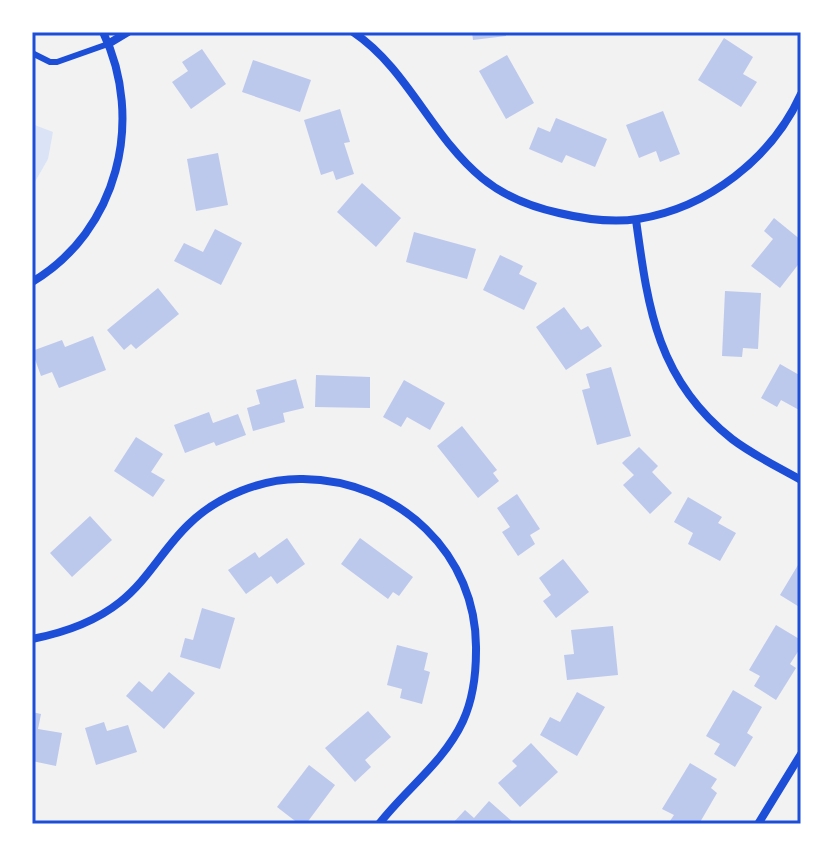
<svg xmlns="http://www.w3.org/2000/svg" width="833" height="856" font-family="'Exo 2',sans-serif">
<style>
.green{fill:#dbe4f7}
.building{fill:#bdc9ec}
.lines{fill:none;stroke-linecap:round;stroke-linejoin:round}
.service{stroke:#1d4ed8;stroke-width:6}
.minor{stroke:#1d4ed8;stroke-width:8}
.neatline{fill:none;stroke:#1d4ed8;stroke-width:3}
</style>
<rect width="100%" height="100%" fill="#f2f2f2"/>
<path class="green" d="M32 124 53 132 48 159 32 187Z"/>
<path class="building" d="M472 32H506V36L473 40Z
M724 38 753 57 743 74 757 82 741 107 698 80Z
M202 49 226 84 191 109 172 82 188 71 182 62Z
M507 55 534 103 506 119 479 71Z
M253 60 311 80 300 112 242 92Z
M340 109 350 142 344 143 354 174 336 180 333 171 321 175 304 120Z
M663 111 680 154 660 162 656 151 639 158 626 125Z
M556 118 607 139 595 167 566 155 562 163 529 149 538 127 550 132Z
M218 153 228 205 196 211 187 159Z
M362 183 401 218 376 247 337 212Z
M774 218 801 240V261L780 288 751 266 773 239 764 231Z
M215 229 242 243 221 285 174 261 184 243 203 252Z
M414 232 476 249 467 279 406 262Z
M500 255 523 266 519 274 537 283 524 310 483 290Z
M158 288 179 314 136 349 131 344 124 350 107 330Z
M725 291 761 293 758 349 743 348 742 357 722 356Z
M564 307 581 330 588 326 602 346 566 370 536 327Z
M93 336 106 370 59 388 52 372 41 376 32 351 62 340 65 347Z
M780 364 801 376V411L781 400 777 407 761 398Z
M611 367 631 436 597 445 582 390 590 388 586 374Z
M316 375 370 377V408L315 407Z
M296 379 304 408 283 413 285 422 253 431 247 408 260 404 256 390Z
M404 380 445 403 430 430 407 417 401 427 383 417Z
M209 412 213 423 238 414 246 435 216 446 214 442 185 453 174 425Z
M462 426 497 470 493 473 499 481 478 498 437 446Z
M136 437 163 454 151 472 165 480 153 497 114 471Z
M639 447 658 466 652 472 672 493 650 514 623 485 634 475 622 463Z
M517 494 540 529 530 535 535 544 518 556 502 532 510 527 497 508Z
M688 497 722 517 718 523 736 533 720 561 688 544 693 533 674 522Z
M90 516 112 540 72 577 50 553Z
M287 538 305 564 277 584 271 576 246 594 228 570 255 552 259 558Z
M360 538 413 577 399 596 393 592 388 599 341 564Z
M563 559 589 592 556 618 543 601 551 595 539 578Z
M801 560V608L780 595Z
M202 608 235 618 220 669 180 657 185 638 193 640Z
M776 625 801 640V647L790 664 796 668 776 700 754 686 760 676 749 670Z
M613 626 618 675 567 680 564 655 574 654 571 630Z
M397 645 428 653 424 670 430 672 422 704 400 698 402 689 387 685Z
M169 672 195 693 164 729 126 696 139 681 152 692Z
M733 690 762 707 747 733 753 737 735 767 714 754 720 744 706 736Z
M577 692 605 707 577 756 540 735 550 717 560 722Z
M368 711 391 737 365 760 371 767 355 782 325 748Z
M32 712 41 714 38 729 62 733 56 766 32 761Z
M104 722 107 731 128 725 137 752 96 765 85 728Z
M531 743 558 772 520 807 498 783 517 766 512 761Z
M690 763 717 779 711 788 717 793 699 824H668L674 815 662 809Z
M309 765 335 785 306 824H299L277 807Z
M489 801 513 822 511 824H452L465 810 474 818Z"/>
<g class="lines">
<path class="service" d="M32 53 50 62H57L108 44"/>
<path class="minor" d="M353 32C408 69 431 136 482 178 504 196 531 207 559 213 584 219 612 223 638 219 708 208 772 158 801 94
M108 44 128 32
M636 220C648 308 657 380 732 439 753 455 778 467 801 480
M32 282C118 231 145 120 103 32
M32 639C63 633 95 622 120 602 148 580 163 549 188 525 217 496 263 478 303 479 398 480 478 554 476 651 476 675 473 699 463 721 444 762 406 789 379 824
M758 824 801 754"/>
</g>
<rect width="833" height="856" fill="none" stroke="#ffffff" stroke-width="68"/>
<rect x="34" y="34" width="765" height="788" class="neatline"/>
</svg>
